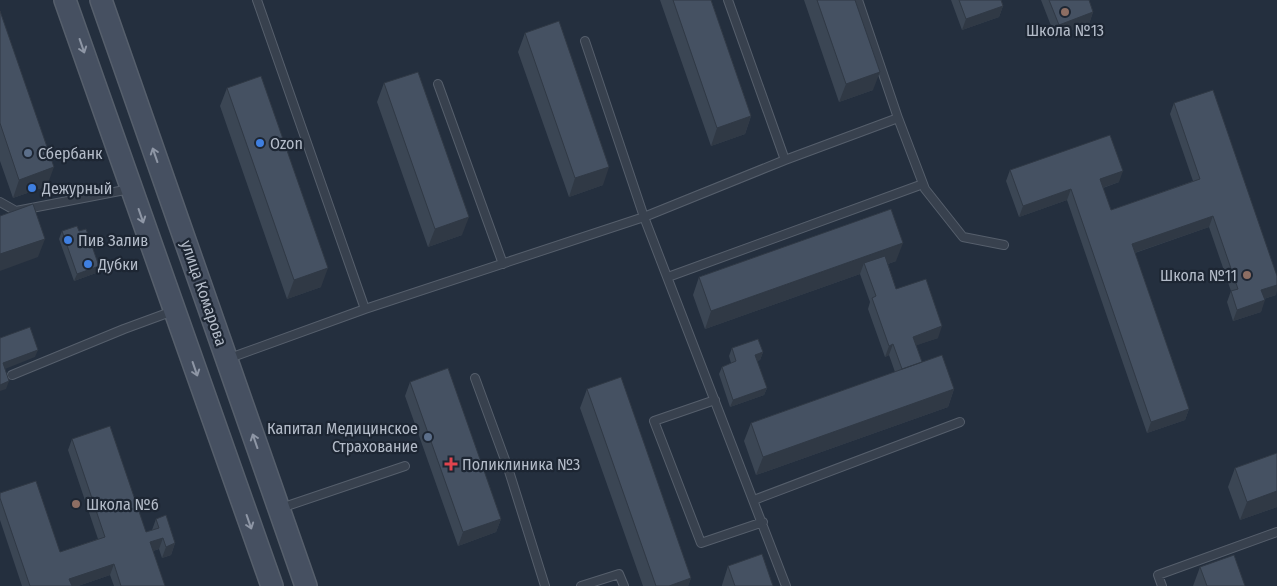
<svg xmlns="http://www.w3.org/2000/svg" width="1277" height="586" font-family="'Fira Sans Condensed',sans-serif">
<style>
.lines{fill:none;stroke-linecap:round;stroke-linejoin:round}
.service-casing{stroke:#565f6c;stroke-width:10}
.secondary-casing{stroke:#565f6c;stroke-width:24}
.service{stroke:#38414e;stroke-width:8}
.secondary{stroke:#465061;stroke-width:21}
.wall{fill:#3b4654}
.shaded-wall{fill:#303945}
.building{fill:#455162;stroke:#303945}
.oneway{stroke:#8e96a5}
.education-dot{fill:#8d6e63;stroke:#1d2633;stroke-width:2}
.shop-dot{fill:#3f7fe0;stroke:#1d2633;stroke-width:2}
.service-dot{fill:#5c6f8a;stroke:#1d2633;stroke-width:2}
.health-dot{fill:#e0444e;stroke:#1d2633;stroke-width:2}
.labels{text-anchor:middle;dominant-baseline:central;stroke-width:4.5;stroke-linejoin:round;paint-order:stroke}
.poi-label{font-size:16px;fill:#b4bcc9;stroke:#1d2633;text-anchor:start}
.street-label{font-size:16px;fill:#b4bcc9;stroke:#1d2633}
</style>
<rect width="100%" height="100%" fill="#242f3e"/>
<g class="lines">
<g class="service-casing">
<path id="service" d="M257 0 365 309
M728 0 785 160
M858 0 898 118
M585 41 644 217 785 160 898 118 925 189 963 237 1004 245
M438 84 503 264
M0 202 16 211 130 189
M668 277 923 184
M227 359 365 309 644 217 786 586
M12 375 124 329 173 311
M475 378 508 468 545 586
M715 400 654 421 701 543 763 522
M754 500 960 422
M281 508 405 466
M581 586 619 574 624 586
M1162 586 1158 575 1277 532"/>
</g>
<g class="secondary-casing">
<path id="secondary" d="M65 0 272 586
M101 0 306 586"/>
</g>
<use href="#service" class="service"/>
<use href="#secondary" class="secondary"/>
</g>
<path class="wall" d="M660 0H711L751 116 745 134 711 146Z
M804 0H855L873 90 839 102Z
M951 0H1001L1003 6 999 17 962 30Z
M1041 0H1089L1093 12 1089 24 1055 36Z
M0 11 47 186 13 198 0 161Z
M525 33 603 185 569 197 518 52Z
M384 83 462 235 428 247 377 102Z
M227 88 321 287 287 299 220 106Z
M1174 103 1276 295 1264 299 1261 312 1233 321 1227 302 1231 291 1209 227 1135 253 1189 409 1185 420 1147 433 1067 200 1019 217 1006 181 1010 170 1119 182 1103 188 1111 210 1193 181 1170 114Z
M891 209 896 261 888 264 896 289 938 338 916 345 922 362 954 389 948 407 756 475 744 441 751 423 895 372 889 355 885 357 868 309 870 302 860 274 705 329 693 295 699 277Z
M62 231 96 273 74 281 59 239Z
M732 348 763 352 760 360 757 361 767 388 764 395 730 407 719 374 722 367 731 363 729 356Z
M410 382 501 519 496 532 458 546 405 396Z
M587 389 691 578 688 586H643L580 408Z
M72 439 146 532 152 530 156 519 175 543 171 555 162 558 159 549 153 551 165 586H114L110 575 78 586H22L0 520V493L60 552 98 539 68 450Z
M1277 453V507L1240 520 1228 487 1235 468Z
M728 566 773 586H722V585Z
M1200 567 1245 586H1193Z"/>
<path class="shaded-wall" d="M1003 6 999 17 962 30 966 19Z
M1093 12 1089 24 1055 36 1059 25Z
M880 72 873 90 839 102 846 84Z
M751 116 745 134 711 146 717 128Z
M54 167 47 186 13 198 19 180Z
M609 167 603 185 569 197 575 178Z
M1123 171 1119 182 1096 190 1100 179Z
M1071 189 1067 200 1019 217 1023 206Z
M1213 216 1209 227 1128 255 1132 244Z
M469 217 462 235 428 247 435 229Z
M45 239 38 257 0 271V254Z
M903 243 896 261 867 271 864 263 860 274 705 329 711 311Z
M99 266 96 273 74 281 77 274Z
M328 268 321 287 287 299 294 280Z
M1277 285V291L1276 295 1257 301 1261 290Z
M1265 300 1261 312 1233 321 1237 310Z
M942 326 938 338 909 348 913 337Z
M893 344 889 355 885 357 889 346Z
M38 350 35 357 0 371 3 363Z
M763 352 760 360 753 363 755 355Z
M9 381 6 389 0 391V385Z
M767 388 764 395 730 407 733 400Z
M954 389 948 407 756 475 763 457Z
M1189 409 1185 420 1147 433 1151 422Z
M1277 491V507L1240 520 1247 502Z
M501 519 496 532 458 546 463 532Z
M163 538 159 549 146 553 150 542Z
M175 543 171 555 162 558 166 547Z
M114 564 110 575 78 586H67L69 579Z
M691 578 688 586H669Z"/>
<path class="building" d="M673 0H711L751 116 717 128Z
M817 0H855L880 72 846 84Z
M959 0H1001L1003 6 966 19Z
M1049 0H1089L1093 12 1059 25Z
M0 11 54 167 19 180 0 123Z
M559 21 609 167 575 178 525 33Z
M418 72 469 217 435 229 384 83Z
M261 76 328 268 294 280 227 88Z
M1213 90 1277 276V285L1261 290 1265 300 1237 310 1231 291 1238 289 1213 216 1132 244 1189 409 1151 422 1071 189 1023 206 1010 170 1110 135 1123 171 1100 179 1111 210 1200 179 1174 103Z
M33 204 45 239 0 254V216Z
M891 209 903 243 711 311 699 277Z
M77 226 79 231 86 229 99 266 77 274 62 231Z
M885 256 896 289 926 279 942 326 913 337 922 362 902 369 893 344 889 346 872 298 876 296 864 263Z
M30 327 38 350 3 363 9 381 0 385V338Z
M758 339 763 352 755 355 767 388 733 400 722 367 736 361 732 348Z
M942 355 954 389 763 457 751 423Z
M448 368 501 519 463 532 410 382Z
M621 377 691 578 669 586H656L587 389Z
M110 426 146 532 159 528 156 519 166 515 175 543 166 547 163 538 150 542 165 586H121L114 564 69 579 72 586H30L0 498V493L36 481 60 552 105 537 72 439Z
M1277 453V491L1247 502 1235 468Z
M762 554 773 586H735L728 566Z
M1234 555 1245 586H1207L1200 567Z"/>
<defs><path id="oneway-shaft" d="M-6 0H5M1.5-3L5.5 0L1.5 3" fill="none" stroke-width="1.6" stroke-linecap="round" stroke-linejoin="round" transform="scale(1.25)"/></defs>
<g class="oneway">
<use href="#oneway-shaft" transform="translate(82 46) rotate(71)"/>
<use href="#oneway-shaft" transform="translate(155 155) rotate(-109)"/>
<use href="#oneway-shaft" transform="translate(141 216) rotate(71)"/>
<use href="#oneway-shaft" transform="translate(195 369) rotate(71)"/>
<use href="#oneway-shaft" transform="translate(255 441) rotate(-109)"/>
<use href="#oneway-shaft" transform="translate(249 522) rotate(71)"/>
</g>
<g class="education-dot">
<circle cx="1065" cy="12" r="5"/>
<circle cx="1247" cy="275" r="5"/>
<circle cx="76" cy="504" r="5"/>
</g>
<g class="shop-dot">
<circle cx="260" cy="143" r="5"/>
<circle cx="32" cy="188" r="5"/>
<circle cx="68" cy="240" r="5"/>
<circle cx="88" cy="264" r="5"/>
</g>
<g class="service-dot">
<circle cx="28" cy="153" r="5"/>
<circle cx="428" cy="437" r="5"/>
</g>
<path class="health-dot" d="M448.5 456.5h5v5h5v5h-5v5h-5v-5h-5v-5h5z"/>
<g class="labels">
<g class="poi-label">
<text x="1065" y="30" text-anchor="middle">Школа №13</text>
<text x="270" y="143">Ozon</text>
<text x="38" y="153">Сбербанк</text>
<text x="42" y="188">Дежурный</text>
<text x="78" y="240">Пив Залив</text>
<text x="98" y="264">Дубки</text>
<text x="1237" y="275" text-anchor="end">Школа №11</text>
<text x="418" y="428" text-anchor="end">Капитал Медицинское<tspan x="418" dy="18">Страхование</tspan></text>
<text x="462" y="464">Поликлиника №3</text>
<text x="86" y="504">Школа №6</text>
</g>
<g class="street-label">
<text transform="translate(204 293) rotate(71)">улица Комарова</text>
</g>
</g>
</svg>
